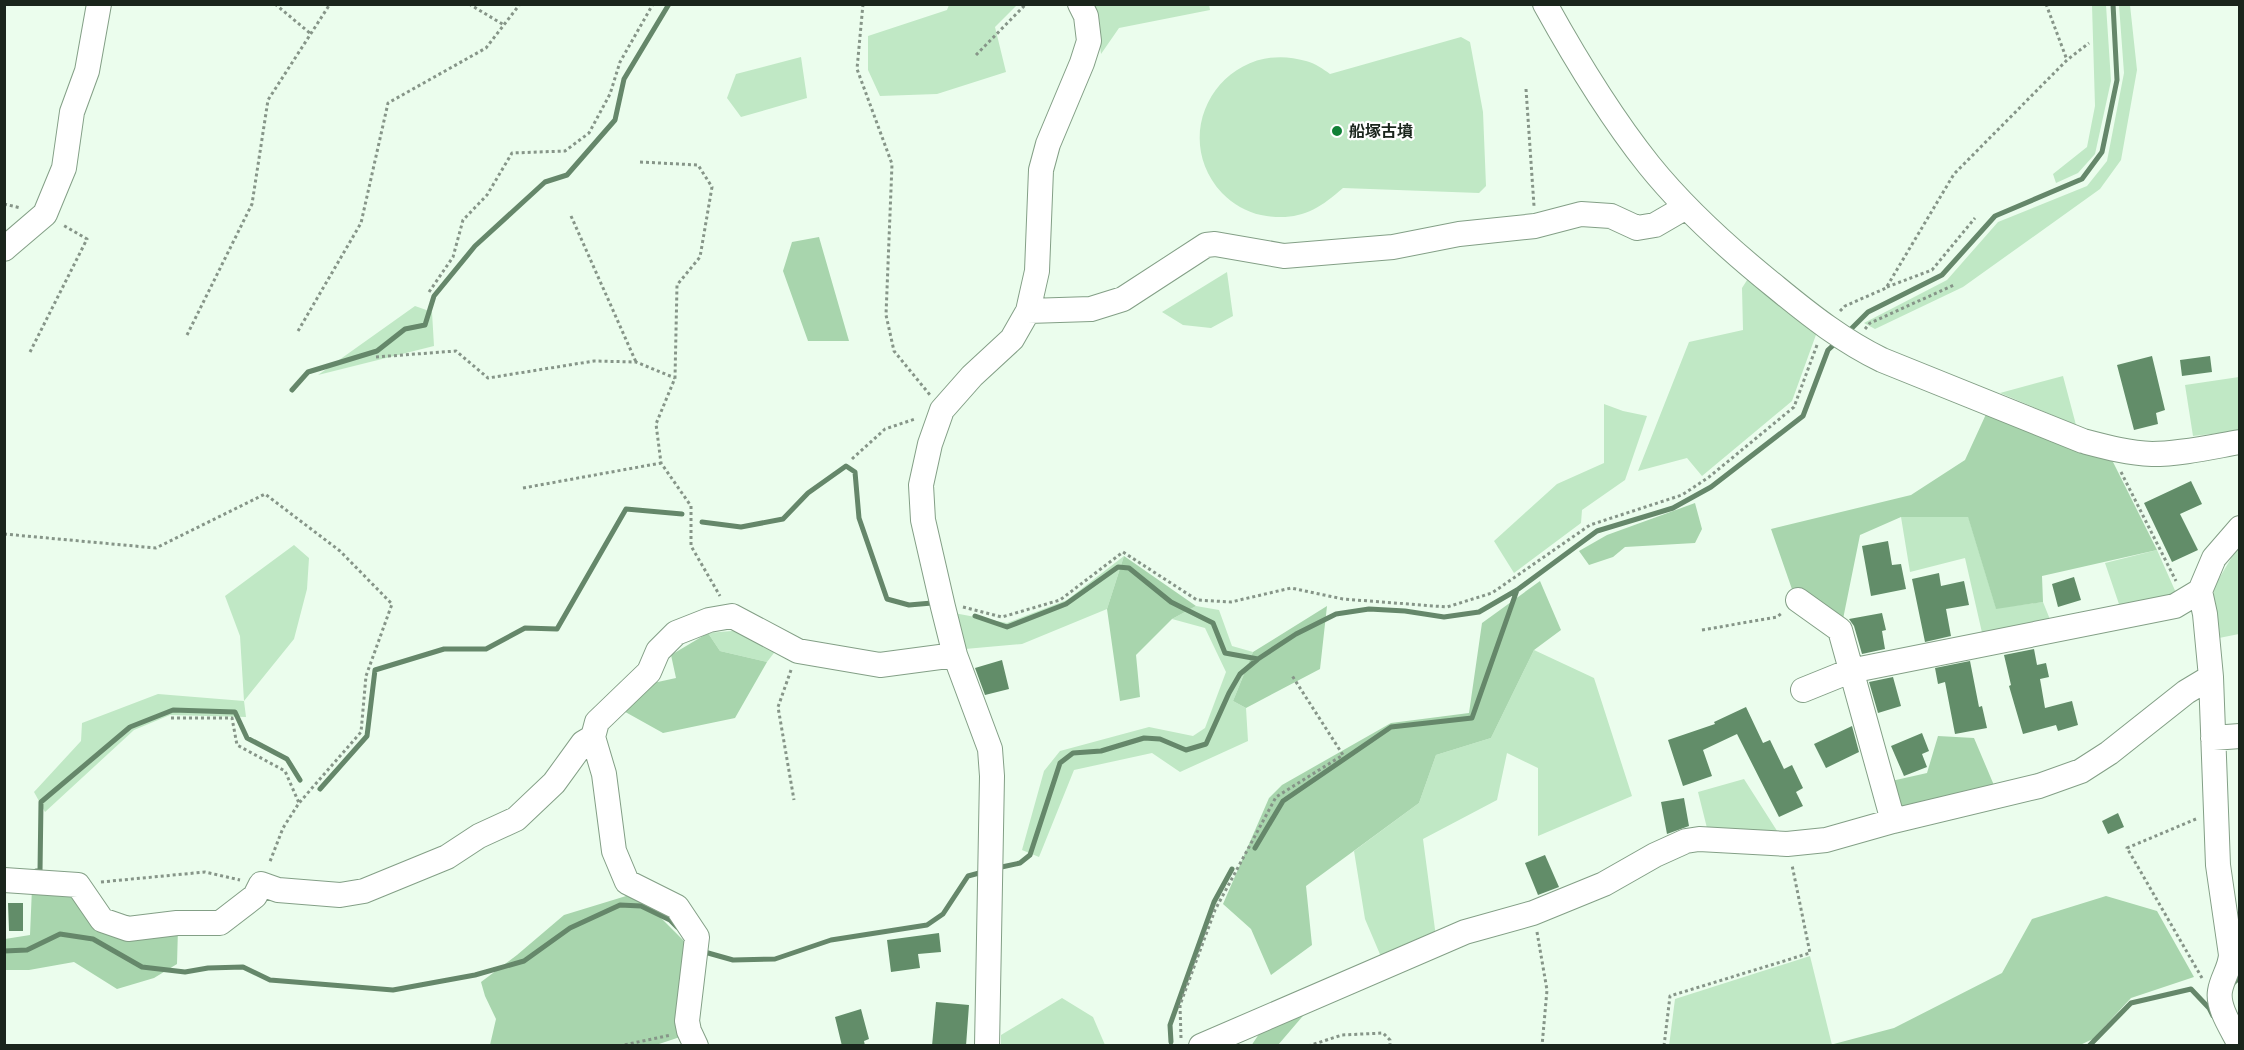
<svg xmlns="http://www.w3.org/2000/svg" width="2244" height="1050" font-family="'Roboto Serif','Noto Sans JP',serif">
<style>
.green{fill:#c0e8c5}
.forest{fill:#a8d5ad}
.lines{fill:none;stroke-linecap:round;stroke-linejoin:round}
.stream{stroke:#65876a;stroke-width:5}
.building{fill:#628d69}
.minor-casing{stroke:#839f86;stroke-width:26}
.path{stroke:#869588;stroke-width:3;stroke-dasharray:3 3;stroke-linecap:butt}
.minor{stroke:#fff;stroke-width:24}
.poi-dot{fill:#108036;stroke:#fff;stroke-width:2}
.labels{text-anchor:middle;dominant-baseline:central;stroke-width:4.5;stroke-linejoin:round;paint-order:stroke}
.poi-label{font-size:16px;font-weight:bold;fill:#1a251c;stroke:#fff;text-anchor:start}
</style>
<rect width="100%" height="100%" fill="#ebfded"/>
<path class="green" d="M1209 4 1210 10 1119 28 1101 54 1096 15 1091 5Z
M949 5H1017L995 27 1006 72 937 94 880 96 868 70V36L947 10Z
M2092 5H2106L2111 81 2095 154 2078 173 2056 183 2053 174 2087 147 2095 106Z
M2119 5H2130L2137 70 2121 160 2100 189 1963 287 1875 329 1864 323 1947 280 1998 222 2087 186 2107 161 2124 73Z
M1461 37 1470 42 1483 112 1486 186 1479 193 1343 188C1317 211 1297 222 1261 215 1246 212 1233 204 1222 193 1165 131 1226 37 1306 61 1315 63 1323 69 1330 74Z
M801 57 807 98 741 117 727 98 736 74Z
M1227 272 1233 316 1211 328 1183 325 1162 312Z
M1749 277 1817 332 1792 401 1702 476 1687 458 1638 471 1689 342 1743 330 1742 288Z
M415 306 432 312 434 346 318 375Z
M2063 376 2076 425 2000 393Z
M2239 377V431L2193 436 2185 385Z
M1604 404 1623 411 1647 416 1625 480 1582 510 1581 523 1514 573 1494 541 1557 484 1604 463Z
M1968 516 1996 608 2043 602 2051 622 1983 637 1965 558 1910 572 1901 517Z
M294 545 309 558 307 589 294 639 244 701 246 717 170 715 134 730 45 812 34 792 81 741 82 723 158 694 244 701 240 636 225 596Z
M2239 545V634L2214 639V587Z
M2157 550 2177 595 2121 610 2105 563Z
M1124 556 1107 609 1022 644 965 649 954 613 1007 623 1067 600Z
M1196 606 1219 610 1232 646 1253 652 1233 701 1246 708 1248 741 1180 772 1152 753 1074 770 1039 857 1022 850 1044 771 1060 751 1149 727 1193 736 1205 728 1226 672 1205 628 1172 619Z
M743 630 777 649 767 662 720 651 708 633Z
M1534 650 1594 678 1632 796 1538 836V768L1507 753 1497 800 1423 839 1436 937 1382 959 1365 919 1354 851 1419 803 1436 755 1491 738Z
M1744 779 1781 837 1709 836 1698 792Z
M1810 956 1832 1045 1669 1046 1675 999Z
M1062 998 1093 1017 1105 1045H1001V1035Z"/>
<path class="forest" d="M819 237 849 341H808L783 271 792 242Z
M1987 412 2112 460 2157 550 2042 576 2043 602 1996 609 1968 517H1901L1860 535 1842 624 1794 595 1771 529 1911 495 1965 460Z
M1695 503 1702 529 1695 543 1625 547 1613 557 1589 565 1579 551 1607 535Z
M1124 556 1196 606 1172 619 1136 655 1140 697 1120 701 1107 609Z
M1540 581 1561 630 1534 650 1491 738 1436 755 1419 803 1306 886 1312 945 1271 975 1251 929 1223 904 1269 798 1282 785 1391 723 1469 713 1482 623Z
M1327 606 1320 669 1246 708 1233 701 1253 652Z
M708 633 720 651 767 662 735 718 663 733 620 709 644 685 676 678 671 655Z
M1938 736 1974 738 1996 790 1895 814 1887 782 1927 773Z
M32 888H73L99 925 178 928 177 964 154 978 117 989 74 962 29 970H5V939L30 935Z
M636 893 689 946 683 1036 656 1045H490L496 1019 485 996 481 982 517 955 564 915Z
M2106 896 2157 911 2194 977 2131 998 2093 1039 2080 1045H1830L1894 1028 2002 973 2032 919Z
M1314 1003 1278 1045 1251 1046 1265 1025Z"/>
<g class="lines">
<path class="stream" d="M1847 333 1868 312 1942 275 1995 216 2082 179 2102 152 2117 80 2113 4
M292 390 308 372 377 351 405 329 425 325 434 296 475 246 545 182 567 175 615 120 624 79 669 4
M702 522 741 527 783 519 808 493 846 466 855 472 859 518 887 599 909 605 932 603
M975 616 1007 627 1066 604 1118 567 1129 568 1171 602 1213 623 1225 653 1258 659
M320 789 367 736 375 670 444 649H486L525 628 557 629 626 509 682 514
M1255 848 1283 801 1391 727 1472 718 1517 590
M997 868 1020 863 1030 855 1060 763 1073 753 1101 751 1144 738 1160 739 1186 750 1206 744 1229 693 1240 674 1258 659 1296 634 1336 614 1369 609 1405 611 1444 617 1479 612 1517 590 1597 531 1673 508 1711 487 1803 416 1828 350 1838 341
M36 871H40L41 802 130 727 173 710 235 712 247 738 287 759 300 780
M4 951 27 950 60 934 93 939 142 967 185 972 208 968 243 967 270 980 393 990 475 975 524 961 570 928 620 905 641 906 670 920 677 927
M701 951 733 960 775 959 831 940 927 925 943 914 968 876 983 872
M2232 984 2240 977
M1171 1042 1170 1025 1214 902 1232 869
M2089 1046 2131 1003 2191 989 2209 1008 2213 1016"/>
</g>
<path class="building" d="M2152 356 2165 410 2156 413 2158 424 2134 430 2117 365Z
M2210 356 2212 372 2182 376 2180 360Z
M2191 481 2202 504 2180 514 2198 550 2172 562 2144 503Z
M1888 541 1892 565 1901 564 1906 589 1871 596 1862 546Z
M1939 573 1941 586 1964 581 1969 605 1946 609 1951 636 1925 642 1912 579Z
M2074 577 2081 600 2058 607 2052 584Z
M1882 613 1886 630 1882 631 1885 649 1862 654 1854 626 1849 619Z
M2034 649 2037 665 2046 663 2049 677 2040 679 2045 708 2072 701 2078 725 2058 731 2056 725 2023 734 2009 686 2011 685 2004 655Z
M1002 660 1009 689 985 695 975 668Z
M1970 661 1979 707 1982 706 1987 728 1955 734 1945 682 1938 684 1935 668Z
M1893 677 1901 706 1878 713 1869 682Z
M1746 707 1763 743 1770 740 1784 769 1792 765 1803 788 1796 792 1803 806 1779 817 1737 734 1703 750 1712 776 1683 786 1668 740 1715 724 1714 722Z
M1852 726 1859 752 1826 768 1814 744Z
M1922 733 1929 751 1922 754 1927 767 1904 776 1891 746Z
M1684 798 1689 826 1667 834 1661 802Z
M2118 813 2124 827 2108 834 2102 821Z
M1545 855 1559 887 1538 895 1525 863Z
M8 903H23V931H9Z
M939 933 941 952 918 954 920 968 891 972 887 940Z
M936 1002 969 1005 966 1046H932Z
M861 1009 869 1039 864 1041 865 1046H842L835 1017Z"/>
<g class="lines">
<g class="minor-casing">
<path id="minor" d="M1545 4C1576 60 1609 115 1649 165 1686 211 1731 251 1777 288 1811 316 1843 341 1882 360L2083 441C2106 447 2128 453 2152 454 2181 454 2211 447 2240 442
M4 249 45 214 64 168 72 112 87 71 99 4
M1028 311 1091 309 1123 299 1206 245 1215 244 1284 256 1393 247 1459 234 1535 226 1581 214 1611 216 1637 228 1655 225 1686 207
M2240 528 2214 558 2200 591 2205 614 2211 677 2218 865 2231 955C2230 969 2222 978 2220 991 2217 1008 2233 1030 2240 1045
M1798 600 1840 630 1893 821
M1803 690 1850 671 2175 606 2200 591
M593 737 604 774 614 851 627 882 677 907 697 937 687 1021 689 1031 696 1046
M2213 738 2240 736
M4 880 78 885 102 920 128 929 177 923H220L255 896 261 884 278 890 340 895 364 891 447 857 479 836 516 819 554 783 583 743 593 737 597 722 649 672 658 651 676 633 709 620 732 616 798 651 880 665 955 655
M987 1046 992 776 990 749 955 655 943 607 923 520 921 485 930 444 942 410 972 376 1012 339 1028 311 1037 271 1041 170 1048 144 1082 63 1089 41 1086 16 1080 4
M1201 1046 1465 932 1533 913 1604 884 1655 855 1686 841 1699 839 1787 844 1826 840 1893 821 2039 786 2081 771 2109 753 2186 692 2211 677"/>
</g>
<path class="path" d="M275 4 311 34
M469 4 504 25
M863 4 857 69 892 164 886 315 894 351 930 395
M2046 4 2067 60
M976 55 1026 4
M1526 89 1534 206
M640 162 698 165 712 187 700 257 677 285 675 378 656 424 661 463 691 506V546L720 596
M4 204 21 208
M571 216 636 362
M1887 287 1932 270 1975 218
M429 292 453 257 463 220 487 195 512 153 565 151 589 133 610 94 620 62 653 4
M1840 311 1845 306 1886 288 1954 174 2067 60 2089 43
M1865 329 1870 323 1954 285
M298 331 361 223 388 103 486 48 520 4
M187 335 252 204 268 100 330 4
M30 352 87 239 63 225
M376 357 456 351 488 378 594 361 636 362 675 378
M852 459 885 429 915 419
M2121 472 2176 581
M523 488 661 463
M4 534 156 548 265 494 340 551 392 604 366 676 361 732 299 803 283 828 269 864
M963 607 1002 617 1060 600 1123 552 1197 600 1231 602 1291 588 1343 599 1447 607 1492 593 1590 525 1682 495 1709 477 1794 407 1817 345
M1702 630 1777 617 1783 612
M791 670 778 707 794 800
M171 718H232L237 745 285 771 299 803
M2196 819 2127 848 2202 978
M101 882 205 872 240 880
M1537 932 1547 990 1542 1046
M1181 1038 1180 1005 1215 910 1276 797 1343 755 1291 674
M619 1046 671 1035
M1308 1046 1342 1035 1383 1033 1390 1040V1046
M1664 1046 1670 996 1810 953 1792 865"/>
<use href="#minor" class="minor"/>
</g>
<circle class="poi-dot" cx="1337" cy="131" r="6"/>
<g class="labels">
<g class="poi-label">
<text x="1349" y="131">船塚古墳</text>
</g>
</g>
<rect width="2244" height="1050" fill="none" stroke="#1a251c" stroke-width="12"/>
</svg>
